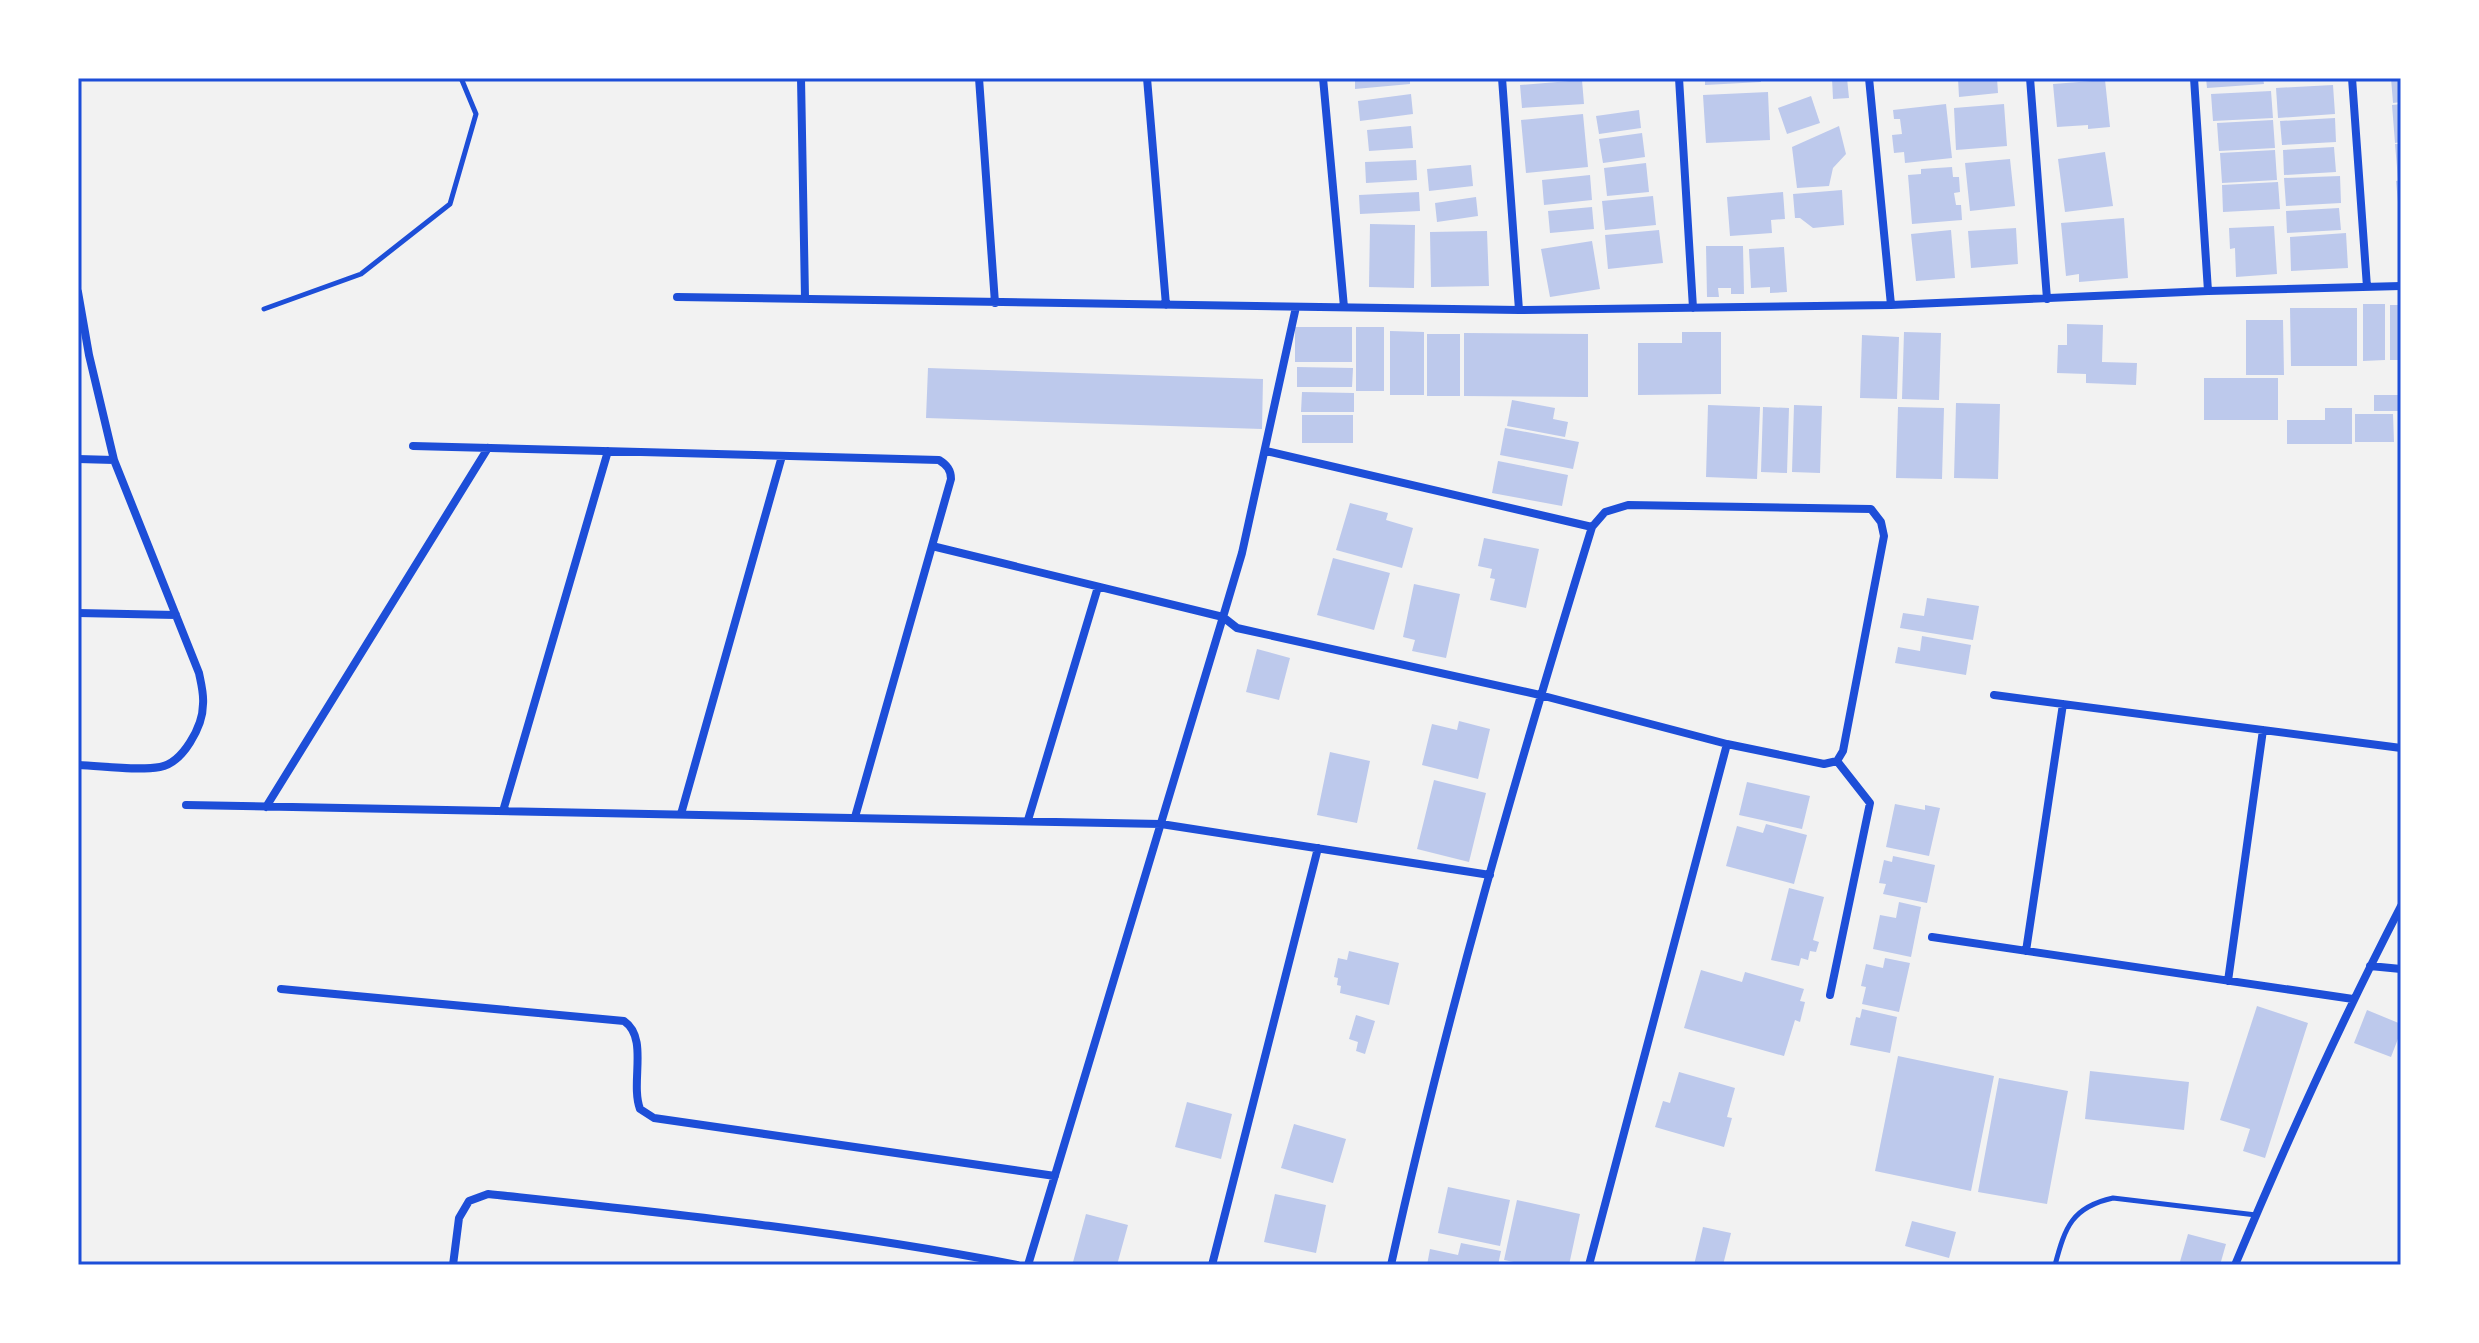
<svg xmlns="http://www.w3.org/2000/svg" width="2479" height="1343" font-family="Bitter,serif">
<style>
.building{fill:#bdc9ec}
.lines{fill:none;stroke-linecap:round;stroke-linejoin:round}
.service{stroke:#1d4ed8;stroke-width:5}
.minor{stroke:#1d4ed8;stroke-width:8}
.neatline{fill:none;stroke:#1d4ed8;stroke-width:3}
</style>
<rect width="100%" height="100%" fill="#f2f2f2"/>
<path class="building" d="M1355 78H1410V84L1355 89Z
M1705 78H1761V82L1705 85Z
M1832 78H1847L1849 98 1833 99Z
M1958 78H1997L1998 93 1959 97Z
M2206 78H2263L2264 84 2207 88Z
M2391 78H2401V102L2393 103Z
M1582 80 1584 104 1522 108 1520 85Z
M2105 80 2110 127 2088 129V125L2057 127 2053 84Z
M2333 85 2335 114 2278 118 2276 88Z
M2271 91 2273 118 2213 121 2211 94Z
M1768 92 1770 140 1706 143 1703 95Z
M1411 94 1413 114 1360 121 1358 101Z
M1811 96 1820 123 1787 134 1778 108Z
M1946 104 1952 158 1905 163 1904 152 1894 153 1892 135 1902 134 1900 119H1894L1893 110Z
M2004 104 2007 146 1956 150 1954 108Z
M2401 104V142L2395 143 2392 105Z
M1639 110 1641 128 1599 134 1596 116Z
M1583 114 1588 167 1526 173 1521 120Z
M2335 118 2336 142 2282 145 2280 121Z
M2273 120 2275 148 2219 151 2217 123Z
M1411 126 1413 148 1369 151 1367 130Z
M1839 126 1846 154 1833 168 1829 186 1797 188 1792 147Z
M1642 133 1645 157 1603 163 1599 139Z
M2395 144H2401V179H2398Z
M2334 147 2336 172 2284 175 2283 150Z
M2275 150 2277 180 2222 183 2220 153Z
M2105 152 2113 206 2065 212 2058 159Z
M2010 159 2015 206 1970 211 1965 163Z
M1416 160 1417 180 1366 183 1365 162Z
M1646 163 1649 192 1607 196 1604 168Z
M1471 165 1473 186 1429 191 1427 169Z
M1952 167 1953 177H1959L1960 192 1954 193 1956 205H1961L1962 220 1912 224 1908 175 1921 174V169Z
M1590 175 1592 200 1544 205 1542 180Z
M2340 176 2341 203 2286 206 2284 178Z
M2401 180V213H2399L2396 181Z
M2278 182 2280 209 2223 212 2222 185Z
M1842 190 1844 225 1813 228 1800 218H1795L1793 194Z
M1419 192 1420 211 1360 214 1359 195Z
M1783 192 1785 219 1771 220 1772 233 1730 236 1727 197Z
M1653 196 1656 225 1605 230 1602 201Z
M1476 197 1478 216 1437 222 1435 203Z
M1592 207 1594 229 1550 233 1548 211Z
M2339 208 2341 230 2287 233 2286 211Z
M2124 218 2128 278 2079 282V274L2066 276 2061 223Z
M1370 224 1415 225 1414 288 1369 287Z
M2274 226 2277 274 2236 277 2235 248 2230 249 2229 228Z
M2016 228 2018 264 1971 268 1968 231Z
M1659 230 1663 263 1608 269 1605 235Z
M1951 230 1955 278 1916 281 1911 234Z
M1487 231 1489 286 1431 287 1430 232Z
M2346 233 2348 268 2291 271 2290 237Z
M1592 241 1600 289 1550 297 1541 249Z
M1706 246H1743L1744 294H1731V288H1718L1719 297H1707Z
M1784 247 1787 292 1770 293V287L1751 288 1749 249Z
M2363 304H2385V360L2363 361Z
M2390 305H2401V360H2390Z
M2290 308H2357V366H2291Z
M2246 320H2283L2284 375H2246Z
M2067 324 2103 325 2102 362 2137 363 2136 385 2086 383V374L2057 373 2058 345H2067Z
M1295 327H1352V362H1295Z
M1356 327H1384V391H1356Z
M1390 331 1424 332V395H1390Z
M1682 332H1721V394L1638 395V343H1682Z
M1904 332 1941 333 1939 400 1902 399Z
M1464 333 1588 334V397L1464 396Z
M1427 334H1460V396H1427Z
M1862 335 1899 337 1897 399 1860 398Z
M1297 367 1353 368 1352 387H1297Z
M928 368 1263 379 1262 429 926 418Z
M2204 378H2278V420H2204Z
M1302 392 1354 393V412H1301Z
M2374 395H2398V411H2374Z
M1512 400 1555 408 1553 419 1568 422 1565 437 1507 426Z
M1956 403 2000 404 1998 479 1954 478Z
M1708 405 1760 407 1757 479 1706 477Z
M1794 405 1822 406 1820 473 1792 472Z
M1763 407 1789 408 1787 473 1761 472Z
M1898 407 1944 408 1942 479 1896 478Z
M2325 408H2352V444H2287V420H2325Z
M2355 414H2393L2394 442H2355Z
M1302 415H1353V443H1302Z
M1505 428 1579 442 1573 469 1500 455Z
M1498 461 1568 475 1562 506 1492 493Z
M1350 503 1388 513 1386 520 1413 528 1402 568 1336 550Z
M1484 538 1539 549 1526 608 1490 600 1495 579 1490 578 1492 569 1478 566Z
M1333 558 1390 573 1374 630 1317 615Z
M1414 584 1460 594 1446 658 1412 651 1415 640 1403 637Z
M1927 598 1979 606 1973 640 1900 628 1903 613 1924 616Z
M1922 636 1971 645 1966 675 1895 663 1898 647 1920 651Z
M1257 649 1290 658 1279 700 1246 692Z
M1459 721 1490 729 1478 779 1422 765 1432 724 1457 730Z
M1330 752 1370 761 1357 823 1317 815Z
M1434 780 1486 793 1469 862 1417 849Z
M1747 782 1810 796 1802 829 1739 815Z
M1895 804 1925 810V805L1940 808 1929 856 1886 847Z
M1766 824 1807 835 1794 884 1726 866 1737 826 1763 833Z
M1893 856 1935 865 1927 903 1883 894 1886 884 1879 883 1884 860 1892 862Z
M1789 888 1824 897 1813 940 1819 942 1816 952 1810 951 1808 960 1801 958 1799 966 1771 960Z
M1899 902 1921 907 1911 957 1873 949 1880 915 1896 918Z
M1349 951 1399 963 1389 1005 1340 993 1341 986 1337 985 1338 978 1334 977 1338 958 1347 960Z
M1885 958 1910 963 1899 1012 1862 1004 1866 987 1861 986 1866 964 1883 968Z
M1701 970 1742 982 1745 972 1804 989 1800 1001 1805 1002 1800 1022 1795 1020 1784 1056 1684 1028Z
M2257 1006 2308 1023 2265 1158 2243 1151 2250 1129 2220 1120Z
M1862 1009 1897 1017 1890 1053 1850 1045 1856 1017 1860 1018Z
M2367 1010 2401 1024V1031L2391 1057 2354 1043Z
M1356 1015 1375 1021 1365 1054 1356 1051 1358 1042 1349 1039Z
M1898 1056 1994 1076 1971 1191 1875 1171Z
M2090 1071 2189 1082 2184 1130 2085 1119Z
M1679 1072 1735 1088 1727 1117 1732 1118 1724 1147 1655 1127 1663 1101 1670 1103Z
M1999 1078 2068 1091 2047 1204 1978 1192Z
M1187 1102 1232 1114 1221 1159 1175 1147Z
M1294 1124 1346 1139 1333 1183 1281 1168Z
M1448 1187 1510 1200 1500 1246 1438 1233Z
M1275 1194 1326 1205 1316 1253 1264 1242Z
M1517 1200 1580 1214 1569 1265H1528L1504 1260Z
M1086 1214 1128 1225 1117 1265H1086L1073 1262Z
M1912 1221 1956 1232 1949 1258 1905 1246Z
M1703 1227 1731 1233 1723 1265H1694Z
M2188 1234 2226 1244 2220 1265H2179Z
M1461 1243 1501 1251 1498 1265H1427L1430 1249 1458 1255Z"/>
<g class="lines">
<path class="service" d="M264 309 361 274 450 204 476 114 461 78
M2055 1265C2065 1227 2072 1207 2113 1198L2256 1215"/>
<path class="minor" d="M801 78 805 298
M979 78 995 303
M1147 78 1166 305
M1323 78 1344 307
M1502 78 1519 310
M1679 78 1693 308
M1869 78 1891 305
M2030 78 2047 299
M2194 78 2208 291
M2352 78 2367 287
M78 292 89 355 114 460 199 673C201 683 204 694 203 704 203 726 183 763 160 767 136 771 103 766 78 765
M677 297 1519 310 1891 305 2208 291 2401 286
M1296 307 1242 553 1223 617 1237 628 1540 695 1727 744 1824 764 1837 761 1843 751 1884 536 1881 522 1871 509 1628 505 1605 512 1592 527C1517 771 1446 1016 1391 1265
M413 446 939 460C947 465 951 470 951 479L855 817
M1266 451 1592 527
M78 459 114 460
M932 546 1223 617 1028 1265
M78 613 176 615
M1994 695 2401 748
M186 805 1161 824 1490 875
M266 807 488 448
M503 811 608 451
M681 814 782 456
M1028 820 1098 587
M1932 937 2353 999
M2026 951 2063 704
M2370 966 2401 969
M2228 981 2263 730
M281 989 624 1021C649 1038 630 1082 640 1109L654 1118 1055 1176
M1830 995 1870 803 1837 761
M453 1265 459 1218 469 1201 488 1194C665 1213 842 1231 1017 1265
M1212 1265 1318 848
M1589 1265 1727 744
M2235 1265C2286 1143 2340 1024 2401 906"/>
</g>
<rect width="2479" height="1343" fill="none" stroke="#ffffff" stroke-width="160"/>
<rect x="80" y="80" width="2319" height="1183" class="neatline"/>
</svg>
